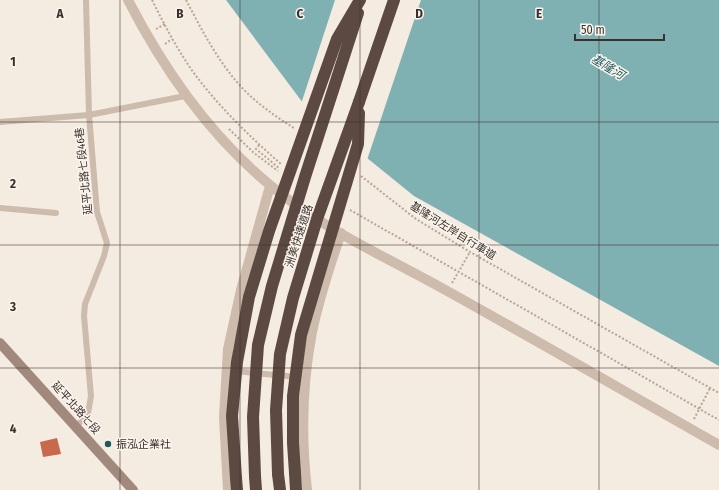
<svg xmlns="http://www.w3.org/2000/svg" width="719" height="490" font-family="'Fira Sans Condensed','Noto Sans TC',sans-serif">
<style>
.water{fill:#7fb0b2}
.pier{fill:#f4ebe1}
.building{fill:#c8694b}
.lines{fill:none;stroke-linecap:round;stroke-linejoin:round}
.path{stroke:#b9a596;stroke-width:2;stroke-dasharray:2 2;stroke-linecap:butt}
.lane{stroke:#cdbbac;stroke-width:6}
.street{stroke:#cdbbac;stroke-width:10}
.secondary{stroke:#a18a7d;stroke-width:10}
.highway{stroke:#5c4a42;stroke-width:12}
.highway-bridge{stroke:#5c4a42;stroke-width:12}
.grid{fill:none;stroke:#3b302b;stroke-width:1;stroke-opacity:0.55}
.poi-dot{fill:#1f5a5e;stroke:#fbf5ee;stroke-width:1.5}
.labels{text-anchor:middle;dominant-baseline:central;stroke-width:3;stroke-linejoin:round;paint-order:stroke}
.street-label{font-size:11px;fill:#3b302b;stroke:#fbf5ee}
.poi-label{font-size:11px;fill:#3b302b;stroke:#fbf5ee;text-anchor:start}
.water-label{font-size:12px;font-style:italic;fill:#1f5a5e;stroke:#fbf5ee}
.grid-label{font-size:13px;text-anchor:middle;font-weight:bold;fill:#3b302b;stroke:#fbf5ee;stroke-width:3;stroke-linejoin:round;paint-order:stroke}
</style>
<rect width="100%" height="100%" fill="#f4ebe1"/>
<path class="water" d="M226 0H719V366L414 196 309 111Z"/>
<path class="pier" d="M335 0H421L367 160 308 113 301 104Z"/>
<path class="building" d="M57 438 61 454 43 457 40 442Z"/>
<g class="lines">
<path class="path" d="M152 0C164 24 176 47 191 69 216 104 249 136 281 164
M186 0C205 36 225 75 256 101 268 111 281 120 294 128
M156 29 165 24
M165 44 172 39
M229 129 254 153 278 171
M259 145 256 149 279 168
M361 176 416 219 470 252 719 393
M350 210 719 420
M452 283 470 252
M694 419 710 388"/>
<path class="lane" d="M0 122 89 115 185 96
M0 208 56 213
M234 371 297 377
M76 427 88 413 91 396 84 316 85 304 104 256 107 243 97 212 89 115 86 0"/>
<path class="street" d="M128 0C164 70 209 135 270 185 323 230 389 258 449 292 539 342 629 394 719 445
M228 490 224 417 228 349 241 290 270 186
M307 490C301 438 302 384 312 332 319 299 330 265 341 233"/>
<path class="secondary" d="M0 343 133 490"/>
<path class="highway" d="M359 102 394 0
M295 473 296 490
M278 474 280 490
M255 476 256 490
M236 478 237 490"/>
<path class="highway-bridge" d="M295 473 293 443V396L301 335 358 144 359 113
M278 474 276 410 280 354 293 298 317 219 359 102
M255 476 253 417 258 345 272 286 305 177 358 13
M236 478 232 416 237 362 249 297 269 231 337 39 360 0"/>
</g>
<path class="grid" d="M120 0V490M240 0V490M360 0V490M479 0V490M599 0V490M0 122H719M0 245H719M0 368H719"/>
<circle class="poi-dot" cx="108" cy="444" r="4"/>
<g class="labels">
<g class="street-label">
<text transform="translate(84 171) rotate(-96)">延平北路七段46巷</text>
<text transform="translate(453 231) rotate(32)">基隆河左岸自行車道</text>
<text transform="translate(299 236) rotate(-72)">洲美快速道路</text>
<text transform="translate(76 408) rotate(48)">延平北路七段</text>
</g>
<g class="poi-label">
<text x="116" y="444">振泓企業社</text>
</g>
<g class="water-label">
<text transform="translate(608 67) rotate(31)">基隆河</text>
</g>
</g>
<g class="grid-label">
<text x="60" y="18">A</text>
<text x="180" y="18">B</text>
<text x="300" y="18">C</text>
<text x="419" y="18">D</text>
<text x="539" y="18">E</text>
<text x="13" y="66">1</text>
<text x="13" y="188">2</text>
<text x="13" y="311">3</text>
<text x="13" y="433">4</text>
</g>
<path d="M575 34v6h89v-6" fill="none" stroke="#3b302b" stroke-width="2"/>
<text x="581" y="34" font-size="12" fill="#3b302b" stroke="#fbf5ee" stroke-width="3" paint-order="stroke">50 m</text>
</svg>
